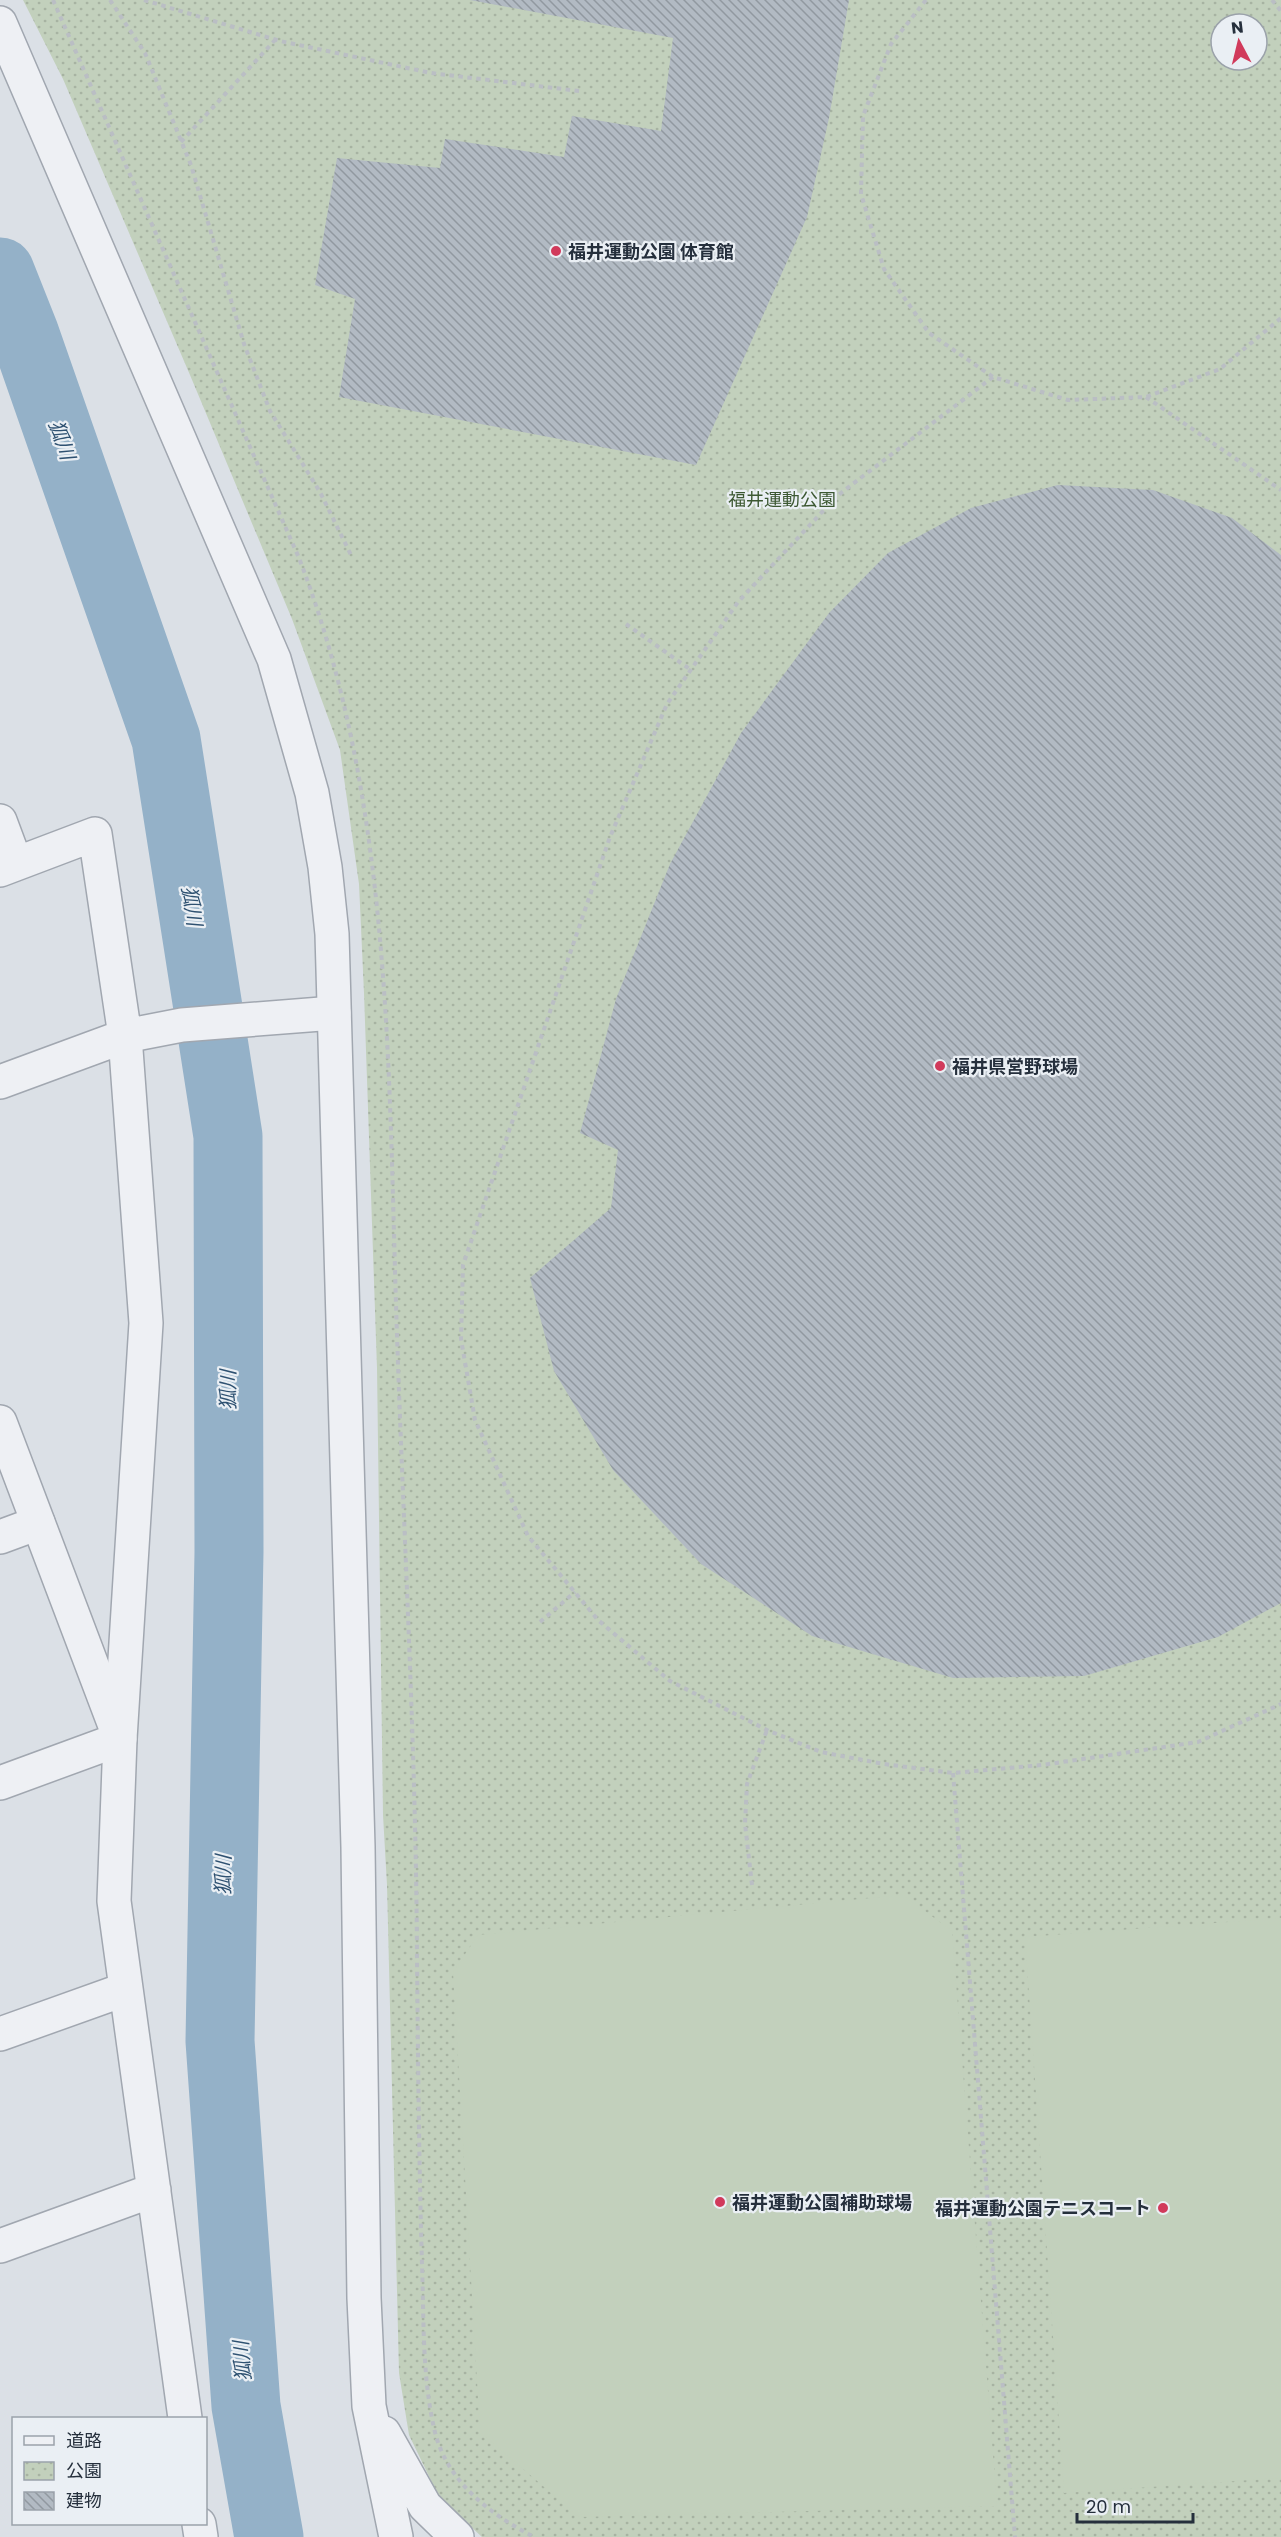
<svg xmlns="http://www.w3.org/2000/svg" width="1281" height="2537" font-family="Poppins,'Noto Sans JP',sans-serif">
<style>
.park{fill:url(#park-dots);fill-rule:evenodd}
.pitch{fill:#c2d0bc}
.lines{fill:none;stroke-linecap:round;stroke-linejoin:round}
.river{stroke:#94b1c8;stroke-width:69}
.building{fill:url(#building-back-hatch)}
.minor-casing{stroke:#a1a7b0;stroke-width:36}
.tertiary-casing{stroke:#a1a7b0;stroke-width:36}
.path{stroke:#babec4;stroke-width:4;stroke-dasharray:4.5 4.5;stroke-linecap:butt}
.minor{stroke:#eef0f4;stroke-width:33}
.tertiary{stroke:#eef0f4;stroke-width:33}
.poi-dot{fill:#d13a5b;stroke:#eaeff4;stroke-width:2}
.labels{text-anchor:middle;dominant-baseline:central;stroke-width:4.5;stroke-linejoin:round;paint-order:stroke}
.poi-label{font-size:18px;font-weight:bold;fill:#252f3c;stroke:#eaeff4;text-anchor:start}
.park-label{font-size:18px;fill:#3c5832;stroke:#eaeff4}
.water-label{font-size:20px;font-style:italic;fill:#2e5171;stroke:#eaeff4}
</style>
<defs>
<pattern id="park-dots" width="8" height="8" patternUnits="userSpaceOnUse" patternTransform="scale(1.5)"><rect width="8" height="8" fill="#c2d0bc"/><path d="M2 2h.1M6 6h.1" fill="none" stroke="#a7b3a2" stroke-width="1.8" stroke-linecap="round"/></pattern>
<pattern id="building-back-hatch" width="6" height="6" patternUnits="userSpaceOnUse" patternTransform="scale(1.5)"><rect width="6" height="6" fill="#b2bac3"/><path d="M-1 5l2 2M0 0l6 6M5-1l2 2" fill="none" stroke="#9198a0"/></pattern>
</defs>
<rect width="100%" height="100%" fill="#dbe0e6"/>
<path class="park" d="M23 0H1281V2537H482L439 2497 409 2435 399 2373 387 1885 383 1815 377 1368 364 993 359 884 340 750 292 619 190 375 63 79ZM1221 24H1257V60H1221Z"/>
<path class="pitch" d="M903 1895 952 1931 997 2506 579 2517 480 2432 453 1972 478 1935Z
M1281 1918V2478L1064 2493 1025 1937Z"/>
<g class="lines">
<path class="river" d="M0 272 25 335 166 739 228 1136 229 1552 220 2041 246 2406 269 2537"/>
</g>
<path class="building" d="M470 0H849L829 118 807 217 696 465 339 397 355 299 315 285 337 158 440 168 445 139 564 157 572 116 661 131 673 38Z
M1058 485 1153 490 1232 518 1281 555V1603L1218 1637 1084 1676 953 1678 812 1636 701 1564 613 1470 554 1371 530 1278 611 1208 618 1150 580 1133 616 999 670 864 741 733 829 613 888 553 971 508Z"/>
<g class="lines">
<g class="minor-casing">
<path id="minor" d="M0 821 16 864
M0 870 95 834 125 1036 146 1323 120 1739 114 1901 185 2418
M0 1082 125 1036 182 1025 334 1013
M0 1537 38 1523
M0 2034 126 1989
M0 2246 154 2190
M199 2524 201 2537"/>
</g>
<g class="tertiary-casing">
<path id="tertiary" d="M0 23 274 659 312 793 325 867 332 934 358 1847 364 2298 369 2406 396 2537
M0 1422 120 1739 0 1783
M384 2433 425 2506 457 2537"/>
</g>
<path class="path" d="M53 0 299 558C394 805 388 1076 397 1335 404 1543 416 1751 417 1958 418 2061 419 2163 422 2265 424 2319 422 2375 434 2428 445 2480 489 2514 534 2537
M110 0 145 53 191 165 244 344 270 411 320 492 351 555
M144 0 280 41 431 73 579 91
M926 0 891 44 863 116 861 194 884 269 929 333 993 377 1068 400 1146 397 1220 369 1281 318
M1272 0 1281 11
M181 142 276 39
M993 377 837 496 738 602 667 704 610 837 463 1265 461 1339 475 1420 528 1536 598 1620 670 1681 767 1730 821 1752 884 1764 953 1773 1042 1765 1198 1742 1281 1704
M1146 397 1281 490
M626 624 691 670
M540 1622 575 1592
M953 1773 1015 2537
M752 1885 745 1824 747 1784 767 1730"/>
<use href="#minor" class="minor"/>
<use href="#tertiary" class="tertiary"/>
</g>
<g class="poi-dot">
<circle cx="556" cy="251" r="6"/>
<circle cx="940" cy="1066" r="6"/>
<circle cx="720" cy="2202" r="6"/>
<circle cx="1163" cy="2208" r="6"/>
</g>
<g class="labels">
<g class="poi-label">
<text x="568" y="251">福井運動公園 体育館</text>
<text x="952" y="1066">福井県営野球場</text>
<text x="732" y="2202">福井運動公園補助球場</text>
<text x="1151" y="2208" text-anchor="end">福井運動公園テニスコート</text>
</g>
<g class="park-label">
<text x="782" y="499">福井運動公園</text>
</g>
<g class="water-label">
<text transform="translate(62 440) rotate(71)">狐川</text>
<text transform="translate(192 906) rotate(81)">狐川</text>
<text transform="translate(228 1390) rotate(-90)">狐川</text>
<text transform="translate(223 1875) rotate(-89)">狐川</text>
<text transform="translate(242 2361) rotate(-94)">狐川</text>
</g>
</g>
<rect x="12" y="2417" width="195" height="108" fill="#eaeff4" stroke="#9ba2aa" stroke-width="1.5"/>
<rect x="24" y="2436" width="30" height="9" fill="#eef0f4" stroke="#9ba2aa" stroke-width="1.5"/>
<text x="66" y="2447" font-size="18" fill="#252f3c">道路</text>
<rect x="24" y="2462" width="30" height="18" fill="url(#park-dots)" stroke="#9ba2aa" stroke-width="1.5"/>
<text x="66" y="2477" font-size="18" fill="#252f3c">公園</text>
<rect x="24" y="2492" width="30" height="18" fill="url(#building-back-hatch)" stroke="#9ba2aa" stroke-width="1.5"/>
<text x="66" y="2507" font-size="18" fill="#252f3c">建物</text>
<g transform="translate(1239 42) rotate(353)"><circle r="28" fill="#eaeff4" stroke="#9ba2aa" stroke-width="1.5"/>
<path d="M0-4.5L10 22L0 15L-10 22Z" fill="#d13a5b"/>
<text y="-9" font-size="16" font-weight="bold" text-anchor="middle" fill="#252f3c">N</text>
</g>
<path d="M1077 2513v9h116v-9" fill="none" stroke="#252f3c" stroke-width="3"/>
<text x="1086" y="2513" font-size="18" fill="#252f3c" stroke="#eaeff4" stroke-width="4.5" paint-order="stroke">20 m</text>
</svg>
